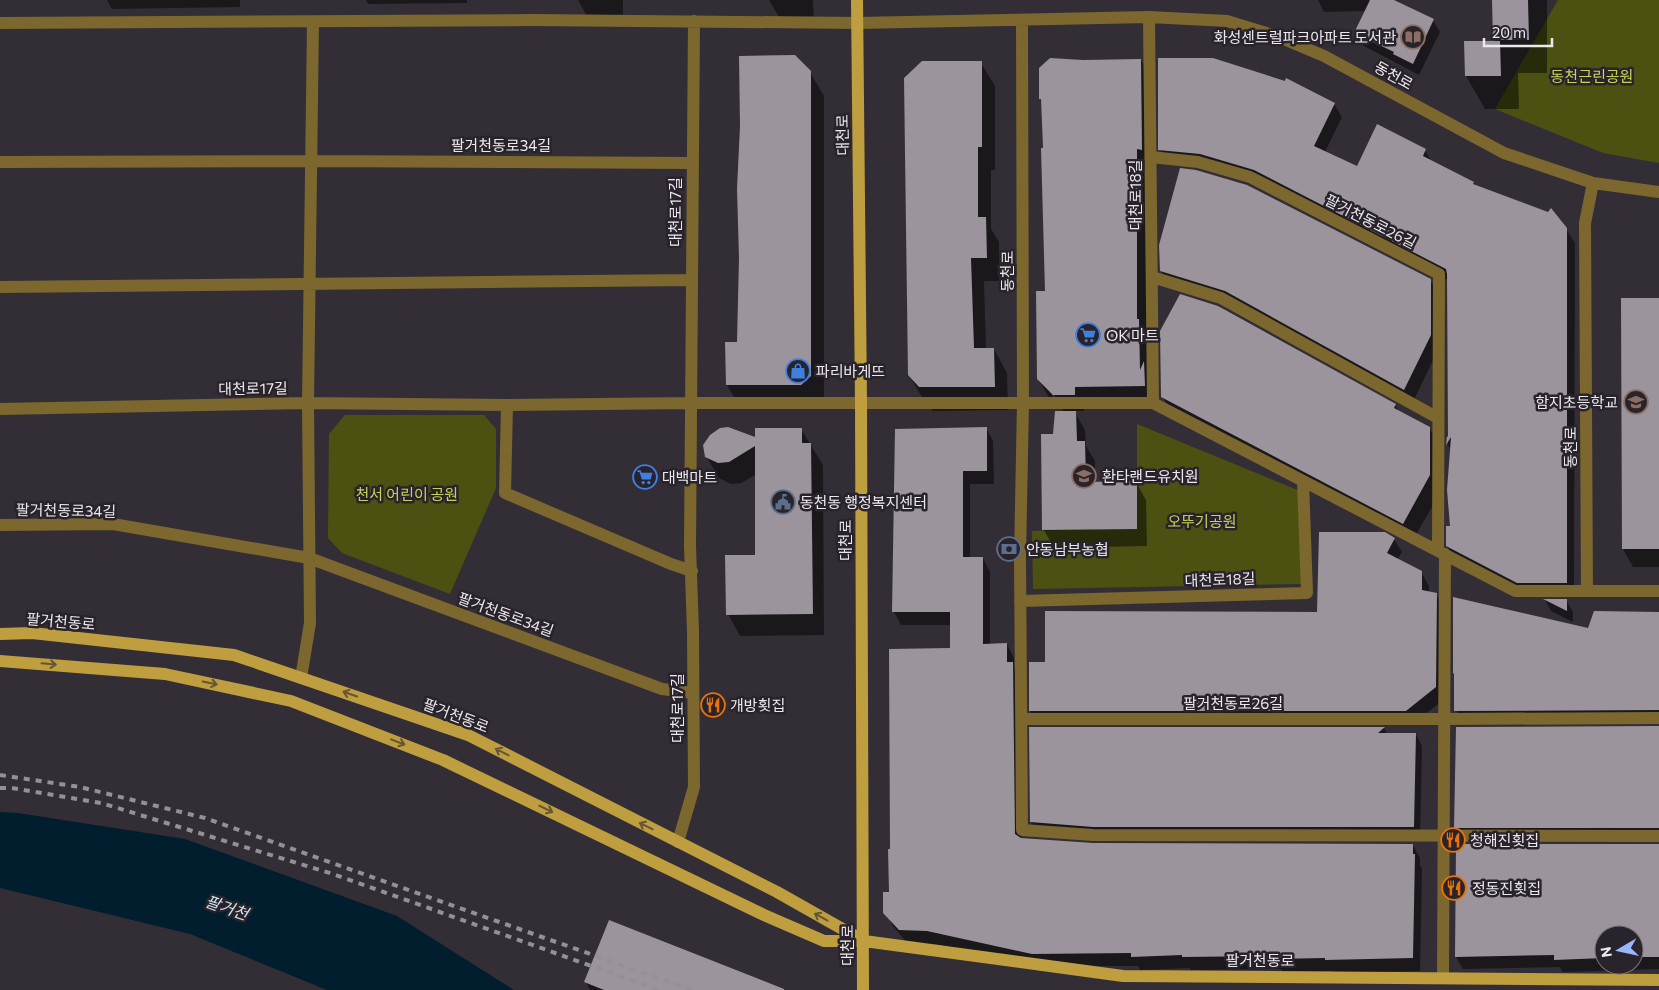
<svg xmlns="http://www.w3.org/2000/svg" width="1659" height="990" font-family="Commissioner,'Noto Sans KR',sans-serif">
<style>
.green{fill:#4c5111}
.water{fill:#001e2d}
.shadow{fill:#0007;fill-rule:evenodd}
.building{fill:#9b949c}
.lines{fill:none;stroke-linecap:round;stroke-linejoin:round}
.minor{stroke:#7c672f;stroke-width:12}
.major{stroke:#bf9e3f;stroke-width:12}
.rail{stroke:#959096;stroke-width:4;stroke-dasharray:6 6;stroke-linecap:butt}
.oneway{stroke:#655533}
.labels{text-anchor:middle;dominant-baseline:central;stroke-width:5;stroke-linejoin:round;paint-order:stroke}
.poi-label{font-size:15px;fill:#ece8ed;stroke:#29242b;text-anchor:start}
.street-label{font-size:15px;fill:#ece8ed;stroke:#29242b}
.park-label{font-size:15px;fill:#c7d259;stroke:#29242b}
.water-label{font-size:16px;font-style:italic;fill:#cde3ef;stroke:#29242b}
</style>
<rect width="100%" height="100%" fill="#332e35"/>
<path class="green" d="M1558 0H1659V163L1603 153 1495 109Z
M345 415H484L496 429V488L450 594 342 553 328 538 329 434Z
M1137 424 1300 491 1301 584 1033 589 1032 531 1137 528Z"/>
<path class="water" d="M0 812 18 813 185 839 397 916 514 990H327L190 934 0 888Z"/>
<path class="shadow" d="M107 0H240V7L112 9Z
M366 0H467V3L368 4Z
M578 0H623V18H588Z
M769 0H813L814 22H782Z
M1318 0H1369V6L1372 0H1392L1433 20 1440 32 1419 75 1362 45 1355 33 1366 11 1324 12Z
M1493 0H1547V73H1518L1519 109H1485L1466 76 1495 42Z
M1141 60 1150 76 1154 402 1084 403V411H1074L1085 430 1086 446 1095 461V483L1136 482 1146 500 1147 546 1054 548 1044 530 1055 435 1064 412 1051 389 1049 390 1058 406 1048 396 1038 379 1047 292 1041 68 1083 61Z
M981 63 995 86V170H991V229L999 242V281H984L986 349H994L1007 373 1008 410 933 411 923 399 909 375Z
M810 72 824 96V400L741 409 727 385 726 343H739Z
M1334 104 1342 117 1325 152 1358 167 1425 150 1431 161 1473 183 1476 186 1566 229 1575 243 1574 596H1526L1455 560 1447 546 1451 527V451L1448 445V438L1449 439 1448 280 1262 183 1209 168 1168 163 1160 149Z
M1161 271 1430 280 1439 295 1438 350 1412 404 1234 305 1170 285Z
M1659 299V567H1633L1623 549Z
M1162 396 1395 405 1399 412 1429 428 1440 446V493L1413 540 1173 414Z
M986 428 993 441 994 484H970V558H983L990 572V645L1007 644 1014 658V667L1020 676 1021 838 1093 844 1413 845 1420 858V865L1422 869 1420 971 1333 973 1332 971 1283 972 1281 969 1191 970 1190 968 1140 970 1138 966H1040L935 944 907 943 893 926 885 912 890 894 891 850 952 649 951 625H901L894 612 896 430Z
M801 429 823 465 824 635 740 636 728 614 756 556 757 474 741 483 731 484 719 478 706 456 757 439Z
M1394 539 1402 552 1397 560 1421 572 1429 586V593L1436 594 1444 608 1443 700 1413 724H1038L1030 711 1046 664 1318 613Z
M1454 599 1589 629 1595 612H1659V722H1463L1456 710V677L1454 674Z
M1545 600H1566L1573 612V622L1551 611Z
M1659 727V839H1462L1455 827Z
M1031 728H1384L1387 734H1416L1422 746 1420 839 1038 834 1031 822Z
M1457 845H1659V969L1562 972 1560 967 1463 969 1456 957ZM1604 935H1634V965H1604Z
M586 982 761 990H590Z"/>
<path class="building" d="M1370 0H1394L1434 19 1413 64 1393 54 1394 52 1354 33Z
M1492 0H1528L1529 40H1493Z
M1464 41H1500L1501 76H1465Z
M795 55 811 71V376L801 385H726L725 342H737L739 258 737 189 740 126 739 56Z
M1050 58 1083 60 1141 59 1142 150 1137 149V319H1139L1140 370 1144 361 1145 386 1075 387V395H1053L1037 379 1036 291H1045L1041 148H1043L1041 99H1039V68Z
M1158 58H1213L1285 81 1286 78 1335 103 1314 146 1357 166 1377 124 1426 149 1423 156 1474 182 1473 184 1548 212 1551 208 1567 228V583H1517L1446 546V526H1450L1447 490 1451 437 1446 445 1447 436 1448 437 1447 274 1446 269 1254 170 1200 154 1158 150Z
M922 61H982V147H978V217H986L987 258H971L974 348H994L995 387H919L908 375 904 78Z
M1180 168 1196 170 1247 185 1431 279V335L1404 390 1225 291 1160 271 1159 245Z
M1180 294 1218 306 1396 404 1394 408 1430 427V475L1403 524 1161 397 1160 331Z
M1621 298H1659V549H1622Z
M1055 411H1076L1077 441H1085L1086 482 1137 481V529L1042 530 1041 434H1053Z
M728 427 755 437V428H802V443H811L813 614 726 615 725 555H755V446L729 462 718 463 705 457 703 445 710 435 720 428Z
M987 427V471H963V557H983V644L1007 643V662H1013L1015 834 1021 838 1093 843 1413 844V854H1415L1413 958 1325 960V958L1274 959V956L1182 957V955L1131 957V953L1032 954 927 931 899 930 883 913V892H889L888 849H890L889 649 950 648V612H892L895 429Z
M1319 532H1385L1395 538 1387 553 1422 571V590L1437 593 1436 687 1406 711H1029V662H1045V611L1317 612Z
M1453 597 1588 628 1594 611 1659 612V710L1454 711V673L1453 674Z
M1543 599H1567V611Z
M1659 726V828H1454L1456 727Z
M1029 727H1385L1378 733H1416L1414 827H1093L1030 822Z
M1456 844H1659V957H1634V935H1604V958L1554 960V955L1455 957Z
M609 920 784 989V990H604L584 982Z"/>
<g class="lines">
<path class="minor" d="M1149 17 1153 403
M1022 21 1023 402 1020 558 1022 830 1093 835 1659 836
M0 23 533 20 858 23 1149 17 1227 21 1279 37 1324 56 1504 153 1593 183 1659 192
M1151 157 1198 162 1250 177 1439 274 1438 550
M0 162 311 161 692 163
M1152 277 1221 298 1438 418
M0 287 691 280
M507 405 505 493 671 564 692 571
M0 409 308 403 507 405 690 403H1153L1515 591H1659
M0 525 113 524 309 558 662 689 693 693
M1587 591 1585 223 1593 183
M1020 601 1307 593 1303 481
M301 678 310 623 308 403 313 22
M1022 719H1444L1659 718
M678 842 694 787 693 631 690 546 694 21
M1443 978 1445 554"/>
<path class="major" d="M857 0 861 402 863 990
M0 634 32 633 234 655 468 735 777 892 862 940
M0 661 165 674 291 701 443 760 764 915 824 941H864L1123 976 1659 980"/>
<path class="rail" d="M0 775 80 787 205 818 692 990
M0 788H12L101 803 333 874 659 990"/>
</g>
<defs><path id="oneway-shaft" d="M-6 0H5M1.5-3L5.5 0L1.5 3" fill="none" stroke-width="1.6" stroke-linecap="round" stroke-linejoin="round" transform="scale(1.25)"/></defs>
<g class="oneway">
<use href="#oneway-shaft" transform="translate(49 664) rotate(5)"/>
<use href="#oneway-shaft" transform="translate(210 683) rotate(12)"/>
<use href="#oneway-shaft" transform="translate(350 694) rotate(-161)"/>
<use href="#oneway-shaft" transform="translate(398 742) rotate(21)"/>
<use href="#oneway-shaft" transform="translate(502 752) rotate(-153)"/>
<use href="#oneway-shaft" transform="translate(546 809) rotate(26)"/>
<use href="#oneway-shaft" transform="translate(646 826) rotate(-153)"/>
<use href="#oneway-shaft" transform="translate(821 917) rotate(-151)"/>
</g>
<defs>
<g id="library-ring" transform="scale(1.25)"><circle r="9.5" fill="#29242b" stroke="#8d6e63" stroke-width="1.5"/><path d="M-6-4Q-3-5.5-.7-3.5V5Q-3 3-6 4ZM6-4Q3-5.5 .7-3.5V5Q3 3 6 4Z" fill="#8d6e63"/></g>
<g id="supermarket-ring" transform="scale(1.25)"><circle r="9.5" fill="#29242b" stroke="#3f7fe0" stroke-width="1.5"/><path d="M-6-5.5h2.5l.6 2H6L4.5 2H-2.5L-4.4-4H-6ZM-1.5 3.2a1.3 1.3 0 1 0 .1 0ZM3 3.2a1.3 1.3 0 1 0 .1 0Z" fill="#3f7fe0"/></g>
<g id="shop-ring" transform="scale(1.25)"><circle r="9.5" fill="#29242b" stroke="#3f7fe0" stroke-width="1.5"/><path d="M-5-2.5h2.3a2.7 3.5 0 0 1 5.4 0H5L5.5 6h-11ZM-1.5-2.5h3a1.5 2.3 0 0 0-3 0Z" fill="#3f7fe0"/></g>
<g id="school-ring" transform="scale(1.25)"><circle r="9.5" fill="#29242b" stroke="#8d6e63" stroke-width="1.5"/><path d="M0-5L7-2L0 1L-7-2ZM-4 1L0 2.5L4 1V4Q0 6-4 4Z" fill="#8d6e63"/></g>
<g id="civic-ring" transform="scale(1.25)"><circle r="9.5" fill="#29242b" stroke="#5c6f8a" stroke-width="1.5"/><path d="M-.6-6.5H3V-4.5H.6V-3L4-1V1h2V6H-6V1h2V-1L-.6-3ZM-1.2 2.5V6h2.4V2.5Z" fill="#5c6f8a"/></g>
<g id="bank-ring" transform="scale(1.25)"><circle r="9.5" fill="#29242b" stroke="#5c6f8a" stroke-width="1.5"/><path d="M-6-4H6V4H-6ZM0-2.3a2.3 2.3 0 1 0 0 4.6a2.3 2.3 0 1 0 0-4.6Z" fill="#5c6f8a"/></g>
<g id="restaurant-ring" transform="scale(1.25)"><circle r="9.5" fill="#29242b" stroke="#e8710a" stroke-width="1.5"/><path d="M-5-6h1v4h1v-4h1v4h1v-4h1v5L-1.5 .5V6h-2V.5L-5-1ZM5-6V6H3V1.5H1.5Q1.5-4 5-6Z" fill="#e8710a"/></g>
</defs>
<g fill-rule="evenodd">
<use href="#library-ring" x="1413" y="37"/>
<use href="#supermarket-ring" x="1088" y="335"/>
<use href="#shop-ring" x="798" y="371"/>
<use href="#school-ring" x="1636" y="402"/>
<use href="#school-ring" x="1084" y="476"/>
<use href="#supermarket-ring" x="645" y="477"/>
<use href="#civic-ring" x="783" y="502"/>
<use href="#bank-ring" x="1009" y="549"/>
<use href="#restaurant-ring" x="713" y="705"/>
<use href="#restaurant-ring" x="1453" y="840"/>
<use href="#restaurant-ring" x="1454" y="888"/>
</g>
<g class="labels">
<g class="poi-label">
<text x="1396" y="37" text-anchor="end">화성센트럴파크아파트 도서관</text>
<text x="1106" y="335">OK 마트</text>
<text x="816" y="371">파리바게뜨</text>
<text x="1618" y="402" text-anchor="end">함지초등학교</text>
<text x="1102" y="476">환타랜드유치원</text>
<text x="662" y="477">대백마트</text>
<text x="800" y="502">동천동 행정복지센터</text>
<text x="1026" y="549">안동남부농협</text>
<text x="730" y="705">개방횟집</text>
<text x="1470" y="840">청해진횟집</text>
<text x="1472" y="888">정동진횟집</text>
</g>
<g class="street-label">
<text transform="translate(1394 75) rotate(29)">동천로</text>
<text transform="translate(842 135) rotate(-91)">대천로</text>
<text x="501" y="145">팔거천동로34길</text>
<text transform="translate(1135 195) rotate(-90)">대천로18길</text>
<text transform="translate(675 212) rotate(-90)">대천로17길</text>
<text transform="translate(1371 221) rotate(27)">팔거천동로26길</text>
<text transform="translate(1007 271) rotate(-90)">동천로</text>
<text transform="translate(253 388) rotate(-1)">대천로17길</text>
<text transform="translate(1570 447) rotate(-90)">동천로</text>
<text transform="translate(66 510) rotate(1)">팔거천동로34길</text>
<text transform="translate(845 540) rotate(-90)">대천로</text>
<text transform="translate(1220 579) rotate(-2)">대천로18길</text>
<text transform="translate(506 614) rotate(20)">팔거천동로34길</text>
<text transform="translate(61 621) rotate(5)">팔거천동로</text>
<text x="1233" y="703">팔거천동로26길</text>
<text transform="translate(677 708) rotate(-90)">대천로17길</text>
<text transform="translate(456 715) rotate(21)">팔거천동로</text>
<text transform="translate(847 945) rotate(-90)">대천로</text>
<text x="1260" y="960">팔거천동로</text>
</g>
<g class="park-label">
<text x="1592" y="76">동천근린공원</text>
<text x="407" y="494">천서 어린이 공원</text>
<text x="1202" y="521">오뚜기공원</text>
</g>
<g class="water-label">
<text transform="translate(227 907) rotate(19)">팔거천</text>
</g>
</g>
<g transform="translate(1619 950) rotate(261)"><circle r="24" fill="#29242b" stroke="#777279"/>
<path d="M0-4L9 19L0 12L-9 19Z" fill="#98b5fd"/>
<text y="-8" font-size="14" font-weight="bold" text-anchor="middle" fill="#ece8ed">N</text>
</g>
<path d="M1484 38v8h68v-8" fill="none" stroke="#ece8ed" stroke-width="2.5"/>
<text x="1492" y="38" font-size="15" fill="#ece8ed" stroke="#29242b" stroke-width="4" paint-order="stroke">20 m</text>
</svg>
